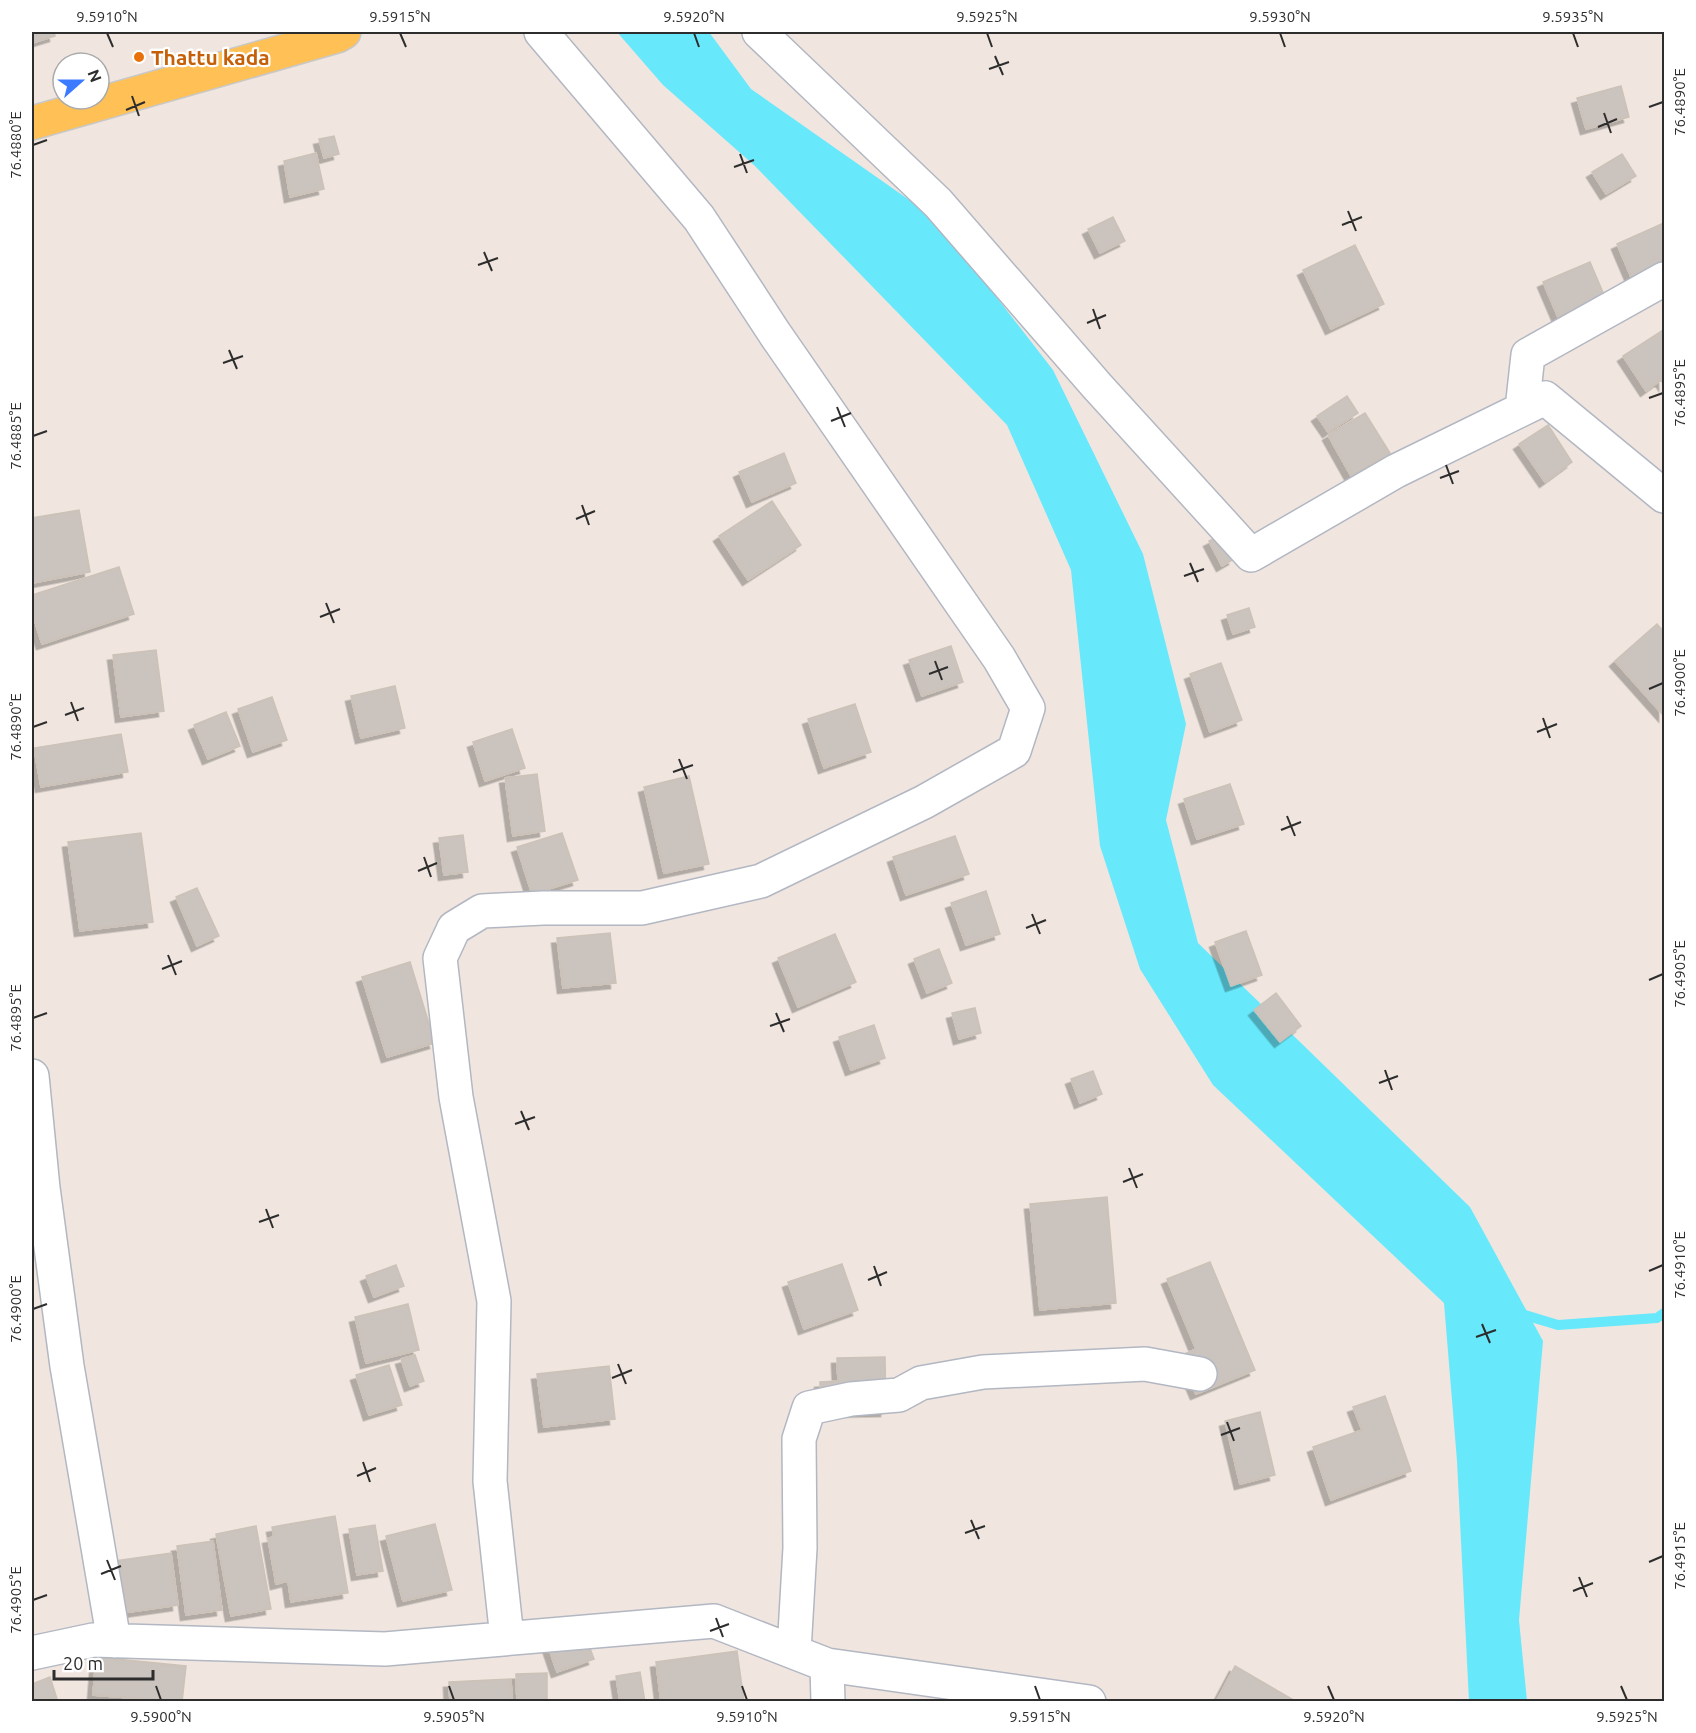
<svg xmlns="http://www.w3.org/2000/svg" width="1696" height="1733" font-family="Ubuntu,sans-serif">
<style>
.water{fill:#68e8fb}
.lines{fill:none;stroke-linecap:round;stroke-linejoin:round}
.stream{stroke:#68e8fb;stroke-width:10}
.building{fill:#cbc3be;stroke:#ccc2b7;stroke-width:1.5;filter:url(#shadow)}
.minor-casing{stroke:#b2b7c2;stroke-width:36}
.major-casing{stroke:#c8c8c8;stroke-width:36}
.minor{stroke:#fff;stroke-width:33}
.major{stroke:#ffc055;stroke-width:33}
.ticks{fill:none;stroke:#2d2d2d;stroke-width:2}
.food-dot{fill:#e8710a;stroke:#fff;stroke-width:2}
.labels{text-anchor:middle;dominant-baseline:central;stroke-width:4.5;stroke-linejoin:round;paint-order:stroke}
.food-label{font-size:21px;font-weight:bold;fill:#c56008;stroke:#fff;text-anchor:start}
.neatline{fill:none;stroke:#2d2d2d;stroke-width:2}
.ticks-label{font-size:15px;text-anchor:middle;fill:#2d2d2d}
</style>
<defs>
<filter id="shadow"><feDropShadow dx="-5.5" dy="5.5" stdDeviation="0" flood-color="#0004"/></filter>
</defs>
<rect width="100%" height="100%" fill="#f0e6df"/>
<path class="water" d="M617 32H709L751 89 935 218 1053 370 1143 554 1186 724 1166 820 1198 943 1470 1207 1543 1341 1519 1620 1527 1701H1469L1457 1461 1444 1303 1213 1085 1140 969 1100 846 1071 570 1007 425 755 166 663 85Z"/>
<g class="lines">
<path class="stream" d="M1518 1313 1558 1325 1657 1318 1664 1313"/>
</g>
<path class="building" d="M32 32H54L55 36 32 43Z
M1621 86 1629 117 1586 129 1577 98Z
M334 136 339 154 324 158 319 139Z
M316 153 324 189 290 197 284 161Z
M1622 154 1636 176 1606 194 1592 172Z
M1113 217 1125 241 1100 253 1088 229Z
M1664 223V287L1640 298 1617 244Z
M1355 245 1384 304 1331 329 1303 270Z
M1590 262 1605 297 1558 317 1543 282Z
M1663 330 1664 385 1661 380 1646 391 1623 356Z
M1347 396 1358 413 1328 432 1317 416Z
M1365 413 1390 453 1351 476 1328 435Z
M1548 425 1572 462 1545 482 1519 444Z
M784 453 796 483 752 502 739 472Z
M772 501 801 545 748 580 719 536Z
M79 510 90 572 32 583V518Z
M1221 535 1234 559 1222 566 1209 541Z
M119 567 134 614 42 644 32 612V595Z
M1249 608 1255 627 1233 634 1227 615Z
M1657 624 1664 632V716L1615 661Z
M951 646 963 682 922 696 909 660Z
M156 650 164 711 121 717 113 655Z
M1221 663 1242 720 1210 732 1190 674Z
M395 686 405 728 361 738 351 696Z
M272 697 287 740 253 752 238 709Z
M855 704 871 752 824 768 808 719Z
M226 712 240 746 208 759 194 725Z
M512 729 525 768 485 781 473 742Z
M121 734 128 772 41 787 34 748Z
M537 774 545 831 513 836 505 778Z
M689 776 709 864 664 873 644 787Z
M1230 784 1244 824 1197 839 1184 799Z
M141 833 153 922 80 931 68 842Z
M562 833 578 880 532 894 517 847Z
M463 835 468 872 444 875 439 838Z
M955 836 969 874 906 895 893 857Z
M197 888 219 936 197 946 176 897Z
M986 891 1000 934 966 945 951 903Z
M1246 931 1262 975 1231 986 1215 942Z
M610 933 616 983 563 988 557 938Z
M835 934 856 982 798 1007 778 958Z
M939 949 952 983 927 993 914 959Z
M410 962 435 1043 387 1057 362 977Z
M1276 993 1301 1026 1280 1042 1254 1010Z
M975 1008 981 1033 959 1039 952 1013Z
M874 1025 885 1058 851 1070 839 1037Z
M1093 1071 1102 1094 1080 1103 1071 1079Z
M1107 1197 1116 1303 1040 1310 1030 1204Z
M1210 1262 1255 1370 1196 1394 1180 1356 1196 1349 1167 1279Z
M842 1264 858 1310 804 1329 788 1282Z
M396 1265 404 1286 374 1297 366 1276Z
M408 1304 419 1350 366 1363 355 1317Z
M415 1355 424 1381 410 1386 401 1359Z
M885 1357 886 1411 821 1412 820 1382 838 1381 837 1358Z
M389 1365 402 1405 369 1415 356 1375Z
M609 1366 615 1419 544 1427 537 1374Z
M1385 1396 1411 1471 1331 1500 1313 1447 1362 1430 1353 1407Z
M1260 1412 1275 1475 1240 1484 1225 1421Z
M335 1516 348 1593 291 1602 288 1581 276 1584 268 1538 274 1537 272 1527Z
M435 1524 452 1590 403 1601 386 1536Z
M375 1525 383 1571 357 1575 349 1529Z
M256 1526 271 1609 231 1616 216 1534Z
M213 1541 222 1610 186 1615 177 1546Z
M171 1553 178 1605 123 1613 115 1561Z
M581 1624 594 1659 557 1672 545 1637Z
M737 1651 744 1701 661 1702 656 1662Z
M96 1657 186 1666 182 1702 93 1695Z
M1235 1666 1297 1702H1216Z
M640 1672 645 1702H620L616 1676Z
M547 1673V1702H517L516 1674Z
M50 1677 58 1702H32V1684Z
M511 1679 512 1702H450L449 1682Z"/>
<g class="lines">
<g class="minor-casing">
<path id="minor" d="M759 32 938 203 1097 386 1251 555 1396 471 1545 398 1664 496
M1522 409 1528 355 1664 279
M32 1076 43 1188 67 1366 114 1641
M507 1638 490 1481 494 1301 456 1097 440 958 454 928 482 911 543 908H642L761 881 924 802 1014 751 1028 708 999 658 775 334 699 218 541 32
M794 1651 800 1548 799 1439 809 1408 851 1399 899 1395 921 1383 983 1372 1145 1364 1200 1374
M32 1653 93 1640 385 1649 714 1621 827 1665 1089 1702
M827 1665 828 1702"/>
</g>
<g class="major-casing">
<path id="major" d="M32 123 337 36 344 32"/>
</g>
<use href="#minor" class="minor"/>
<use href="#major" class="major"/>
</g>
<path class="ticks" d="M107 33 113 47M400 33 406 47M694 33 699 47M987 33 992 47M1280 33 1285 47M1573 33 1578 47M995 56 1003 75M989 69 1009 62M132 96 139 116M1649 107 1663 102M126 110 145 102M1604 113 1611 133M1598 127 1617 119M33 145 47 140M740 154 747 173M734 167 754 160M1348 211 1356 231M1342 225 1362 217M484 252 492 271M478 265 498 258M1093 309 1100 329M1087 323 1106 315M229 350 237 369M223 363 243 356M1649 398 1663 393M837 407 845 427M831 421 851 413M33 436 47 431M1446 465 1453 484M1440 478 1459 471M582 505 589 525M576 519 595 511M1190 563 1198 582M1184 576 1204 569M326 603 334 623M320 617 340 609M935 661 942 680M929 674 948 667M1649 689 1663 683M71 702 78 721M65 715 84 708M1543 718 1550 738M33 727 47 722M1537 732 1557 724M679 759 687 779M673 772 693 765M1287 816 1295 836M1281 830 1301 822M424 857 431 877M418 871 437 863M1032 914 1040 934M1026 928 1046 920M168 955 176 975M162 969 182 961M1649 980 1663 974M776 1013 784 1032M33 1018 47 1013M770 1026 790 1019M1385 1070 1392 1090M1379 1083 1398 1076M521 1111 529 1130M515 1124 535 1117M1129 1168 1137 1188M1123 1182 1143 1174M266 1209 273 1228M259 1222 279 1215M874 1266 881 1286M1649 1271 1663 1265M868 1280 887 1272M33 1309 47 1304M1482 1324 1490 1343M1476 1337 1496 1330M618 1364 626 1384M612 1378 632 1370M1227 1422 1234 1441M1221 1435 1240 1428M363 1462 370 1482M357 1476 376 1468M971 1520 979 1539M965 1533 985 1526M107 1560 115 1580M1649 1562 1663 1556M101 1574 121 1566M1579 1577 1587 1597M1573 1591 1593 1583M33 1600 47 1595M716 1618 723 1637M710 1631 729 1624M156 1686 161 1700M449 1686 454 1700M742 1686 747 1700M1035 1686 1040 1700M1328 1686 1334 1700M1621 1686 1627 1700"/>
<circle class="food-dot" cx="139" cy="57" r="6"/>
<g class="labels">
<g class="food-label">
<text x="151" y="57">Thattu kada</text>
</g>
</g>
<rect width="1696" height="1733" fill="none" stroke="#ffffff" stroke-width="66"/>
<g transform="translate(81 81) rotate(69)"><circle r="28" fill="#ffffff" stroke="#ababab" stroke-width="1.5"/>
<path d="M0-4.5L10 22L0 15L-10 22Z" fill="#3c7bff"/>
<text y="-9" font-size="16" font-weight="bold" text-anchor="middle" fill="#2d2d2d">N</text>
</g>
<path d="M54 1670v9h99v-9" fill="none" stroke="#2d2d2d" stroke-width="3"/>
<text x="63" y="1670" font-size="18" fill="#2d2d2d" stroke="#ffffff" stroke-width="4.5" paint-order="stroke">20 m</text>
<rect x="33" y="33" width="1630" height="1667" class="neatline"/>
<g class="ticks-label">
<text x="107" y="22">9.5910°N</text>
<text x="400" y="22">9.5915°N</text>
<text x="694" y="22">9.5920°N</text>
<text x="987" y="22">9.5925°N</text>
<text x="1280" y="22">9.5930°N</text>
<text x="1573" y="22">9.5935°N</text>
<text transform="translate(1680 102) rotate(-90)" y="5">76.4890°E</text>
<text transform="translate(16 145) rotate(-90)" y="5">76.4880°E</text>
<text transform="translate(1680 393) rotate(-90)" y="5">76.4895°E</text>
<text transform="translate(16 436) rotate(-90)" y="5">76.4885°E</text>
<text transform="translate(1680 683) rotate(-90)" y="5">76.4900°E</text>
<text transform="translate(16 727) rotate(-90)" y="5">76.4890°E</text>
<text transform="translate(1680 974) rotate(-90)" y="5">76.4905°E</text>
<text transform="translate(16 1018) rotate(-90)" y="5">76.4895°E</text>
<text transform="translate(1680 1265) rotate(-90)" y="5">76.4910°E</text>
<text transform="translate(16 1309) rotate(-90)" y="5">76.4900°E</text>
<text transform="translate(1680 1556) rotate(-90)" y="5">76.4915°E</text>
<text transform="translate(16 1600) rotate(-90)" y="5">76.4905°E</text>
<text x="161" y="1722">9.5900°N</text>
<text x="454" y="1722">9.5905°N</text>
<text x="747" y="1722">9.5910°N</text>
<text x="1040" y="1722">9.5915°N</text>
<text x="1334" y="1722">9.5920°N</text>
<text x="1627" y="1722">9.5925°N</text>
</g>
</svg>
